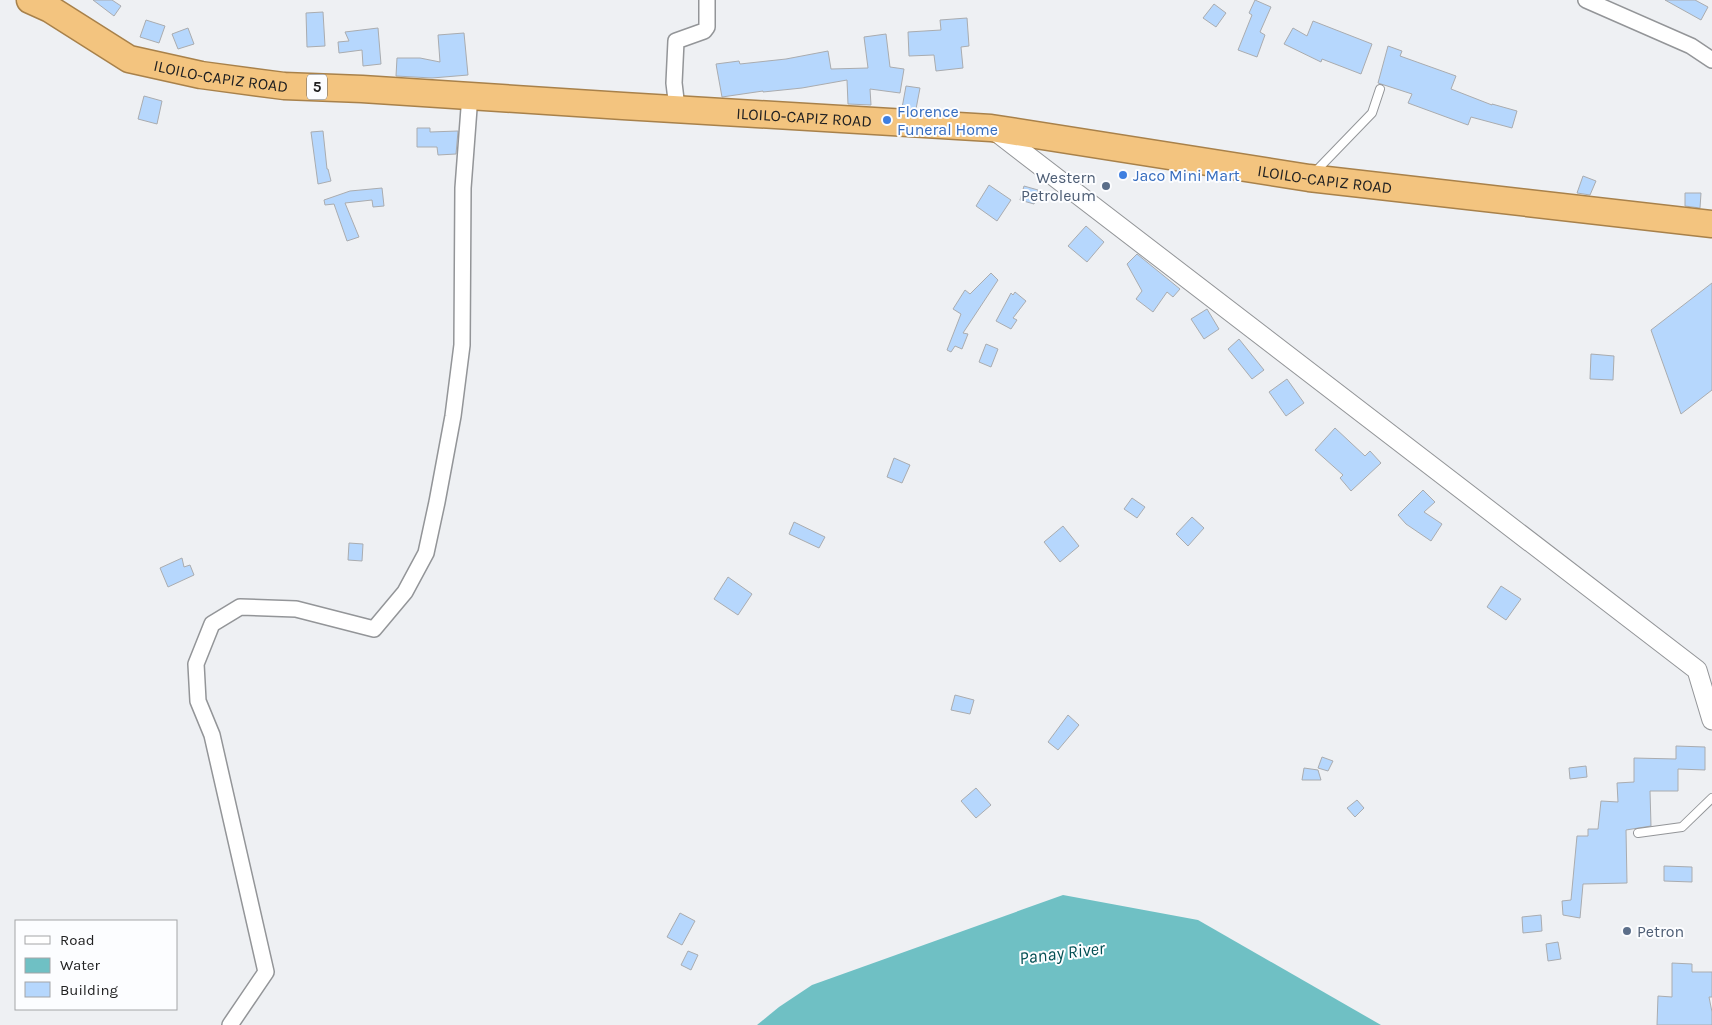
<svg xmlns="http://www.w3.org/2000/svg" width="1712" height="1025" font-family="Karla,sans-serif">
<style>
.water{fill:#6fc0c4}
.building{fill:#b6d7fd;stroke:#aaacaf}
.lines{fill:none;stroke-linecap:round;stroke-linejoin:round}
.service-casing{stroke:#939598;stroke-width:10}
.minor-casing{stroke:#939598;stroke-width:18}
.tertiary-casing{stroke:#939598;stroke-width:21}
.trunk-casing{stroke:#a8814a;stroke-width:29}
.service{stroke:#fff;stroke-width:8}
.minor{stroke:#fff;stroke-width:15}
.tertiary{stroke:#fff;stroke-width:19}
.trunk{stroke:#f3c47f;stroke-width:26}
.shop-dot{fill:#3f7fe0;stroke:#fcfdff;stroke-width:2}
.service-dot{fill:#5c6f8a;stroke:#fcfdff;stroke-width:2}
.labels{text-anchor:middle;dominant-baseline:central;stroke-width:4;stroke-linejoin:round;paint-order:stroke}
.shield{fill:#fcfdff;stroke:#636364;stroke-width:1}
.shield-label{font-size:15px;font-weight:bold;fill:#212122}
.street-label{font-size:16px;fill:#212122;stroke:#fcfdff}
.shop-label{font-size:16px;fill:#366cbe;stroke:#fcfdff;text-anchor:start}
.service-label{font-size:16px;fill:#4e5e75;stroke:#fcfdff;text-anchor:end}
.water-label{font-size:18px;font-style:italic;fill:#004e52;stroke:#fcfdff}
</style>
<rect width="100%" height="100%" fill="#eef0f3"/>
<path class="water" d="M1063 895 1198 920 1381 1025H757L779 1007 812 985Z"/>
<path class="building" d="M93 0H112L121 6 114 16Z
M1255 0 1271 7 1260 32 1265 35 1257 57 1238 50 1252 15 1249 13Z
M1665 0H1695L1708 7 1701 20Z
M1214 4 1226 13 1216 27 1203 18Z
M323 12 325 46 307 47 306 13Z
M967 18 969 46 961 47 963 68 936 71 934 55 909 56 908 32 941 30 940 20Z
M146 20 165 26 159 43 140 37Z
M1313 21 1372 44 1361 74 1322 59 1321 62 1284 44 1293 28 1307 36Z
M188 28 194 44 178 49 172 34Z
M378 28 381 64 363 66 362 50 339 53 338 42 349 41 345 32Z
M464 33 468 75 432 78 396 76 397 58H420L440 62 438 35Z
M886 34 890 67 904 69 900 93 870 89 871 105 848 104 847 80 802 88 763 92V91L722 97 716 64 739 61 740 64 786 59 828 51 831 69 868 68 864 37Z
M1388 46 1402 51 1400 56 1456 76 1451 89 1492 105V104L1517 111 1512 128 1471 117 1468 125 1408 103 1412 94 1378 83Z
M906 86 920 88 916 109 902 108Z
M144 96 162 101 157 124 138 119Z
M417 128H430V132L458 131 456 154 438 155 437 147H417Z
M323 131 327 169H328L331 181 318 184 311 132Z
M1583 176 1596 181 1590 195 1577 193Z
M989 185 1011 200 997 221 976 206Z
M1024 186 1038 190 1034 204 1020 200Z
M382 188 384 206 373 207 372 200 345 203 359 237 347 241 334 204 325 205 324 200 350 191Z
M1685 193H1701L1700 208 1685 206Z
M1086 226 1104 242 1087 262 1068 246Z
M1137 254 1180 289 1173 297 1167 292 1153 312 1136 299 1142 291 1127 264Z
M991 273 998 280 963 333 968 334 962 349 955 346 951 352 947 350 961 314 953 309 965 290 970 294Z
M1712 283V390L1681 414 1651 330Z
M1015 292 1026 301 1013 318 1017 320 1011 329 996 321 1011 293 1013 295Z
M1207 309 1219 329 1204 339 1191 319Z
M1239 339 1264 370 1252 379 1228 349Z
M986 344 998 349 991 367 979 362Z
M1591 354 1614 356 1613 380 1590 379Z
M1287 379 1304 403 1286 416 1269 392Z
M1335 428 1365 456 1370 451 1381 463 1351 491 1340 478 1343 475 1315 450Z
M894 458 910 465 902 483 887 477Z
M1423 490 1435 502 1424 512 1442 524 1431 541 1406 524 1398 515Z
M1132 498 1145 507 1137 518 1124 509Z
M1192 517 1204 528 1188 546 1176 534Z
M794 522 825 537 819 548 789 534Z
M1063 526 1079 546 1060 562 1044 542Z
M349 543 363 544 362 561 348 560Z
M182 558 184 567 190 565 194 575 168 587 160 568Z
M728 577 752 594 738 615 714 599Z
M1501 586 1521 599 1506 620 1487 607Z
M955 695 974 700 970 714 951 710Z
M1068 715 1079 725 1058 750 1048 742Z
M1676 746 1705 747V770L1678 769V791H1650L1651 826 1626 830 1627 883 1583 884 1580 918 1563 915 1562 901 1571 900 1577 836H1588V829H1598L1601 801 1618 802 1617 783 1634 782V758L1676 759Z
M1322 757 1333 761 1328 771 1318 768Z
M1586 766 1587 777 1570 779 1569 768Z
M1304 768 1318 770 1321 780H1302Z
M976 788 991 805 976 818 961 801Z
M1357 800 1364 808 1355 817 1347 808Z
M1664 866 1692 867V882L1664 881Z
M680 913 695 921 682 945 667 937Z
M1541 915 1542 931 1523 933 1522 917Z
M1558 942 1561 959 1548 961 1546 944Z
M688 951 698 955 691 970 681 965Z
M1672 963 1692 964V972H1712V997H1709L1712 1012V1025H1657L1658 996 1672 997Z"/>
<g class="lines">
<g class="service-casing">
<path id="service" d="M1314 173 1372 113 1380 89
M1638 833 1682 827 1712 798"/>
</g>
<g class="minor-casing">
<path id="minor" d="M1586 0 1691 46 1712 60
M677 108 674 83 676 41 704 31 707 27V0
M230 1025 266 972 212 735 198 701 196 664 212 624 240 607 296 609 374 629 405 592 426 553 437 502 453 416 462 345 463 188 470 95"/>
</g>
<g class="tertiary-casing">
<path id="tertiary" d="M994 130 1697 670 1712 720"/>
</g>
<g class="trunk-casing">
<g id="trunk">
<path id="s1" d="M30 0 50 9 129 59 201 75 284 86 362 89 623 106 991 128 1309 178 1712 224"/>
</g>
</g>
<use href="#service" class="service"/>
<use href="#minor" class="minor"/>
<use href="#tertiary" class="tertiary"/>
<use href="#trunk" class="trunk"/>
</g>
<g class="shop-dot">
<circle cx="887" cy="120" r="5"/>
<circle cx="1123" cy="175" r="5"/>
</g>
<g class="service-dot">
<circle cx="1106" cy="186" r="5"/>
<circle cx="1627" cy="931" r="5"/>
</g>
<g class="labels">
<rect class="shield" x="307" y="74.5" width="20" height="25" rx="4"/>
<g class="shield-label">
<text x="317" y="87">5</text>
</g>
<g class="street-label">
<text stroke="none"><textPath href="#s1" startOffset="209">ILOILO-CAPIZ ROAD</textPath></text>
<text stroke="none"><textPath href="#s1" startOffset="794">ILOILO-CAPIZ ROAD</textPath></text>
<text stroke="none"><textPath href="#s1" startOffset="1319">ILOILO-CAPIZ ROAD</textPath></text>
</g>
<g class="shop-label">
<text x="897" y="111">Florence<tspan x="897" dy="18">Funeral Home</tspan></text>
<text x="1133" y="175">Jaco Mini Mart</text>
</g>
<g class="service-label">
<text x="1096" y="177">Western<tspan x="1096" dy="18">Petroleum</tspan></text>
<text x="1637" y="931" text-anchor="start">Petron</text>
</g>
<g class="water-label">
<text transform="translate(1062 953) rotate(-7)">Panay River</text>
</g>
</g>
<rect x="15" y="920" width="162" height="90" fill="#fcfdff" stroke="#a4a5a7"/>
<rect x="25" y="936" width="25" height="8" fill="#ffffff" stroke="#a4a5a7"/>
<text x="60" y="945" font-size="15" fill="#212122">Road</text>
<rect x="25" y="958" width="25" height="15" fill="#6fc0c4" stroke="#a4a5a7"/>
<text x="60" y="970" font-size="15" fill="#212122">Water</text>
<rect x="25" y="982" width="25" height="15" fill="#b6d7fd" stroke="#a4a5a7"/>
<text x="60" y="995" font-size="15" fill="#212122">Building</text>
</svg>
